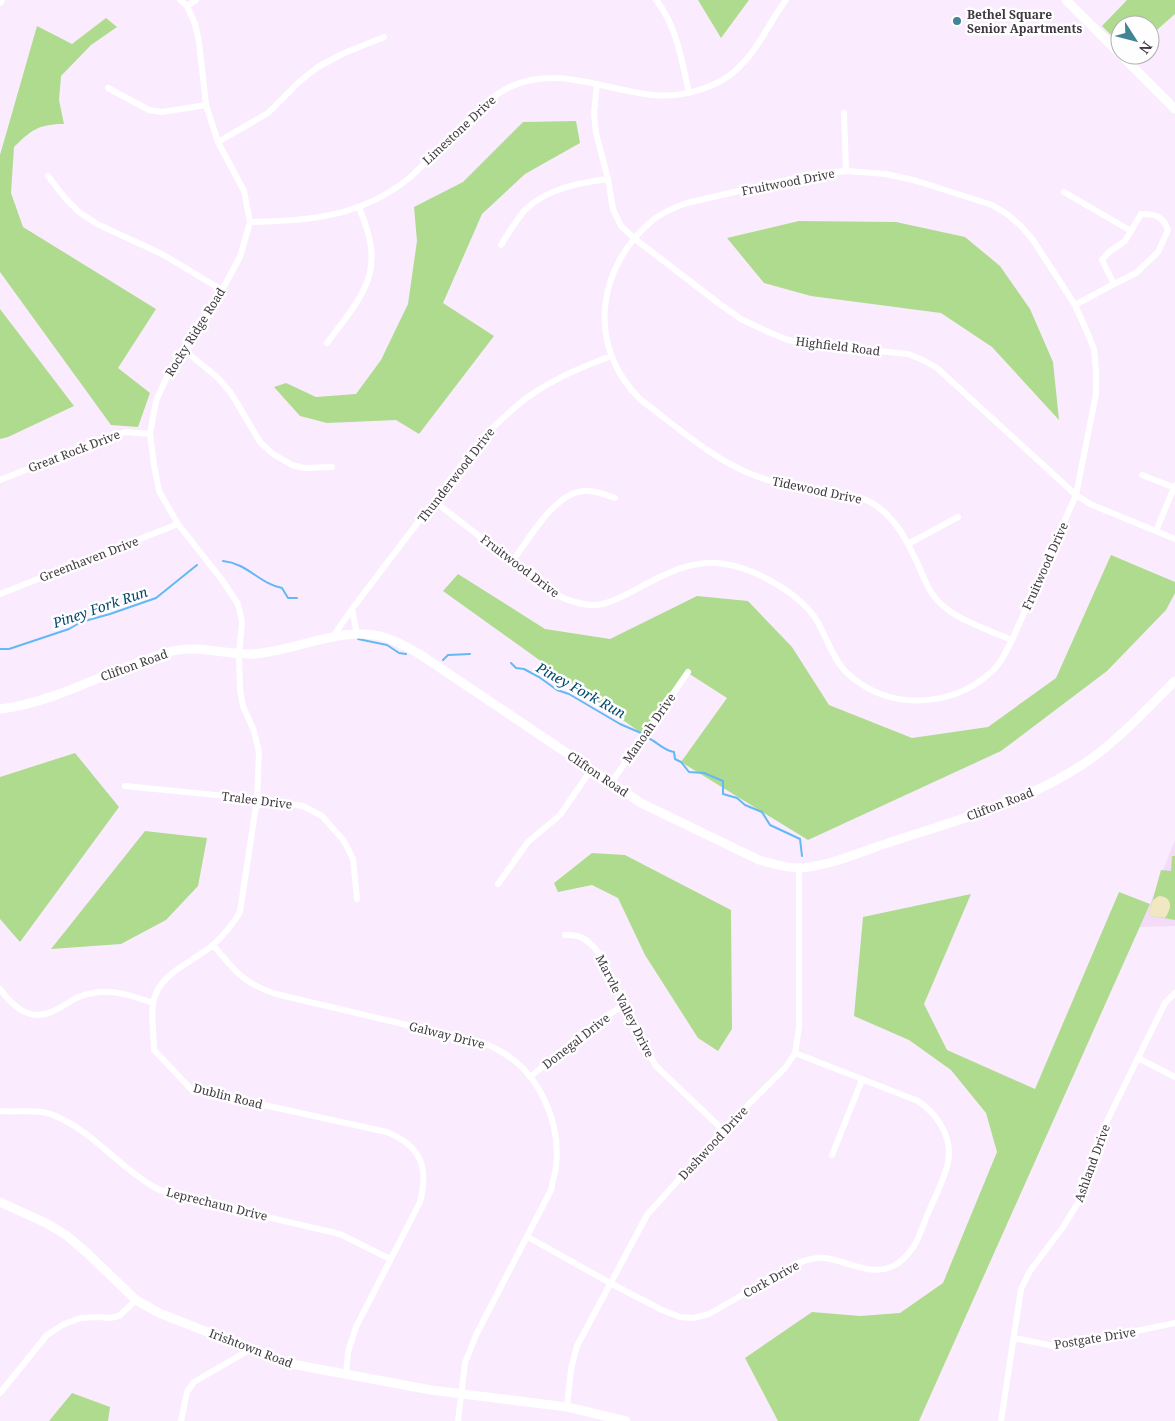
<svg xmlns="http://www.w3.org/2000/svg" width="1175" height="1421" font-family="'Noto Serif',serif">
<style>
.built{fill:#f4dbf8}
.green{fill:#afdb8e}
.sand{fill:#f1e7c2}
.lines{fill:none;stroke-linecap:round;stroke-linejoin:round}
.stream{stroke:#62b9f4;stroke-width:2}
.street{stroke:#fff;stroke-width:6}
.secondary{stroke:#fff;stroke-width:9}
.poi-dot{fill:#418594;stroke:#fefefe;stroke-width:2}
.labels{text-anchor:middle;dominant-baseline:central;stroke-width:5;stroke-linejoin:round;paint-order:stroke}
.poi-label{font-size:12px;font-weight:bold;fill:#413942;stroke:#fefefe;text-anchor:start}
.street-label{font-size:12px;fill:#413942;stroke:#fefefe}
.water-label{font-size:14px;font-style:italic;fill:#00496f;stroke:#fefefe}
</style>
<rect width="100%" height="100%" fill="#fbebfe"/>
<path class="built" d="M1175 840V926L1140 927 1150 904Z"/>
<path class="green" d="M698 0H749L721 38Z
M1127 0H1175V14L1150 36V25H1120V44L1102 26Z
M106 18 117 27 91 45 61 76 59 100 64 124C39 124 31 130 14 147L11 193 23 227 156 309 118 368 150 393 138 427 111 425 0 272V155L37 26 72 44Z
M576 121 580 143 525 174 482 214 443 303 494 336 419 434 396 420 327 423 300 416 274 387 286 383 316 397 356 394 381 360 408 304 417 241 414 207 463 182 523 122Z
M799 221 896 222 965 237 1000 266 1030 309 1053 362 1059 420 992 347 941 313 811 296 764 283 727 238Z
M0 309 74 406 8 437 0 439Z
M1111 555 1175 582V593L1166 610 1107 671 1001 751 808 840 681 762 727 698 688 673 641 733 443 591 458 574 545 629 610 639 697 596 748 601 792 647 829 705 912 738 988 727 1056 678Z
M75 753 119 807 20 942 0 919V777Z
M145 831 207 838 198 886 166 920 121 944 51 949Z
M592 853 625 855 731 910 732 1029 718 1051 698 1038 645 955 618 898 592 885 558 892 554 883Z
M1172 856H1175V920L1151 916 1149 913 1161 870 1171 871Z
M1119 892 1150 904 919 1421H778L745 1358 812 1312 860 1316 900 1313 943 1283 997 1152 986 1113 951 1070 909 1040 854 1016 863 917 971 894 924 1004 947 1050 1035 1089Z
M72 1393 110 1407 108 1421H49Z"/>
<path class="sand" d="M1159 896C1173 897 1172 908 1165 918L1151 916 1149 913 1153 900Z"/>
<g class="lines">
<path class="stream" d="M223 561C247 563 260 584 282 588L288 598H297
M358 639 387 645 399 653 406 654
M0 649H9L69 629 81 622 110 614 156 598 197 565
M443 660 448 655 470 654
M511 663 516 668 524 669 539 677 557 690 569 694 620 724 641 733
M650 739C658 743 665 751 674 752L675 759 681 762 689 772 704 773 723 781V794L737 798 745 805 762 812 770 825 800 839 802 856"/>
<path class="street" d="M180 0 187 6 195 24 199 42 206 105 218 142 244 191 250 222 240 257 222 290 183 349 166 379 156 401 150 434 154 465 159 491 178 524 222 580 238 604 242 622 239 654 240 690 243 706 254 731 259 752 257 799 240 912C233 924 225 934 214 944 194 962 157 973 153 1004 151 1018 154 1035 154 1050L191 1089 387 1132C421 1146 429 1167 420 1202L356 1327 348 1352 346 1374
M656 0C677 26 682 62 689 93
M0 3 2 0
M187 6 196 0
M597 84 594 114 596 133 608 179 613 209 621 226 635 239 721 305 741 319 766 331 788 340 812 344 908 354 923 360 937 368 1076 495 1090 504 1175 539
M108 88 149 110 162 112 206 105
M844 113 846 171
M218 142 268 113 300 81 318 67 342 54 384 37
M48 176 65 198 79 212 97 224 162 254 222 290
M1064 192 1131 231
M250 222C309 221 360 217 408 179 421 168 433 154 446 142 466 122 486 98 512 86 559 65 607 91 654 95 671 97 687 94 702 89 714 85 726 79 735 71 758 51 768 24 786 0
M501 245C508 234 516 220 525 210 548 188 578 183 608 179
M1075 305 1114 284 1102 260 1109 252 1125 241 1141 214C1155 214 1163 216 1168 230L1158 252 1136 273 1114 284
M327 343C365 292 387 272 359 208
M183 349 217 377 231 393 260 442 273 454 292 465 304 468 332 467
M1142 475 1175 488
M0 480 110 437 125 432 150 434
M434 501 551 592C564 599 578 605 594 605 607 605 621 597 633 591 663 575 690 559 725 564 756 569 801 594 817 621 828 640 834 664 853 678 892 710 951 707 989 674 1000 665 1006 652 1012 640L1076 495 1096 394V371L1094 349 1087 332 1075 305 1033 240 1020 225 1007 214 992 205 917 181 886 174 846 171 812 174 687 203C675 207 663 212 653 220 596 267 586 347 641 400 676 426 711 458 751 474 773 483 797 487 821 491 839 494 860 494 875 505 898 520 909 545 920 569 925 581 930 593 939 602 956 620 989 630 1012 640
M1156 531 1175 485
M908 544 958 517
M512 562C529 539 557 488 588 491 597 491 606 495 615 498
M0 594 178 524
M357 634 352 609 482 438C497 424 511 409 528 397 553 379 582 367 611 356
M332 638 352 609
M611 783 688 672
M125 786 257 799 303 806 322 816 344 841 353 859 357 899
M498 884 528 842 560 815 591 770
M565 935C581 934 588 940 598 952L655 1065 723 1130
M213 945C234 970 244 984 276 994L483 1043C489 1045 495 1048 500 1051 540 1073 561 1123 556 1167 555 1175 552 1183 551 1190L476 1335 465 1363 458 1421
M0 989C12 1005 29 1022 51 1012 67 1006 73 996 93 993 113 989 133 996 153 1003
M1138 1058 1175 1077
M530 1077 597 1022 624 1005
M0 1111C21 1113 39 1107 60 1118 96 1135 121 1169 156 1188 164 1192 173 1194 181 1197L340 1234 390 1259
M832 1155 862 1080
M528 1237 610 1283 662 1310 680 1317 693 1318 709 1314 796 1264C806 1260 815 1257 825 1258 849 1261 872 1278 895 1265 903 1261 909 1253 914 1246 919 1238 922 1228 926 1218 933 1200 948 1174 949 1154 949 1131 935 1113 918 1101L795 1053
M1014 1338 1053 1346 1084 1342 1175 1323
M0 1393 47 1335 64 1324 81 1318 98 1317 110 1318 119 1316 136 1300
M567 1407 571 1369 577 1346 647 1215 723 1130 786 1067 795 1053 799 1027V868
M181 1421 187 1392 194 1382 251 1349
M1001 1421 1021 1289 1030 1271 1063 1227 1081 1198 1107 1121 1165 1003 1175 993"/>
<path class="secondary" d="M1066 0 1120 54
M1121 55 1175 109
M0 709C59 702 112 668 169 652 197 644 224 655 252 654 296 652 342 624 387 638 399 642 410 649 421 655L641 803 759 860C773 864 786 868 800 868 830 866 860 852 888 843 954 821 1024 803 1082 765 1117 742 1145 710 1175 681
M0 1202 46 1223 66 1235 87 1253 136 1300 159 1313 286 1363 431 1390 567 1407 626 1421"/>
</g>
<circle class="poi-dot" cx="957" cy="21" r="5"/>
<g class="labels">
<g class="poi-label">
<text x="967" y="14">Bethel Square<tspan x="967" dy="14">Senior Apartments</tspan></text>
</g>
<g class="street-label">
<text transform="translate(459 130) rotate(-43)">Limestone Drive</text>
<text transform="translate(788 182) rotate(-11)">Fruitwood Drive</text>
<text transform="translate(195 332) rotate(-58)">Rocky Ridge Road</text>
<text transform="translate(838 346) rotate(7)">Highfield Road</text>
<text transform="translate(74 451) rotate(-21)">Great Rock Drive</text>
<text transform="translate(456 475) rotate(-52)">Thunderwood Drive</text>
<text transform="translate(817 490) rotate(12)">Tidewood Drive</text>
<text transform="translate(89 559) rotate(-21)">Greenhaven Drive</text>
<text transform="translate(520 566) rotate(37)">Fruitwood Drive</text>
<text transform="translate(1045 566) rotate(-66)">Fruitwood Drive</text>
<text transform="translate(134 665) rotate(-20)">Clifton Road</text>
<text transform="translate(649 728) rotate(-55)">Manoah Drive</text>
<text transform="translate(598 774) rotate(34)">Clifton Road</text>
<text transform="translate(257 800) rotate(7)">Tralee Drive</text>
<text transform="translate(1000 804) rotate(-21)">Clifton Road</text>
<text transform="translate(625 1006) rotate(63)">Marvle Valley Drive</text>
<text transform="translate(447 1035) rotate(14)">Galway Drive</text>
<text transform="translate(576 1041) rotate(-38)">Donegal Drive</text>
<text transform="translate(228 1096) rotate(14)">Dublin Road</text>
<text transform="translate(713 1143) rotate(-47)">Dashwood Drive</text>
<text transform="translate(1092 1163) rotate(-70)">Ashland Drive</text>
<text transform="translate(217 1204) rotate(14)">Leprechaun Drive</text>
<text transform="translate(771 1279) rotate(-29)">Cork Drive</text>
<text transform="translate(1095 1338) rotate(-9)">Postgate Drive</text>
<text transform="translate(251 1348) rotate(21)">Irishtown Road</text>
</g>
<g class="water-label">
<text transform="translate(100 607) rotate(-19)">Piney Fork Run</text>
<text transform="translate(581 690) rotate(29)">Piney Fork Run</text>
</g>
</g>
<g transform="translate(1135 40) rotate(126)"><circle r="24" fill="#fefefe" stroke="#b2afb3"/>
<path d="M0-4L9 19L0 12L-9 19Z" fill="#418594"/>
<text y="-8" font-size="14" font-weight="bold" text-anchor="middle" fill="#413942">N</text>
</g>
</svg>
